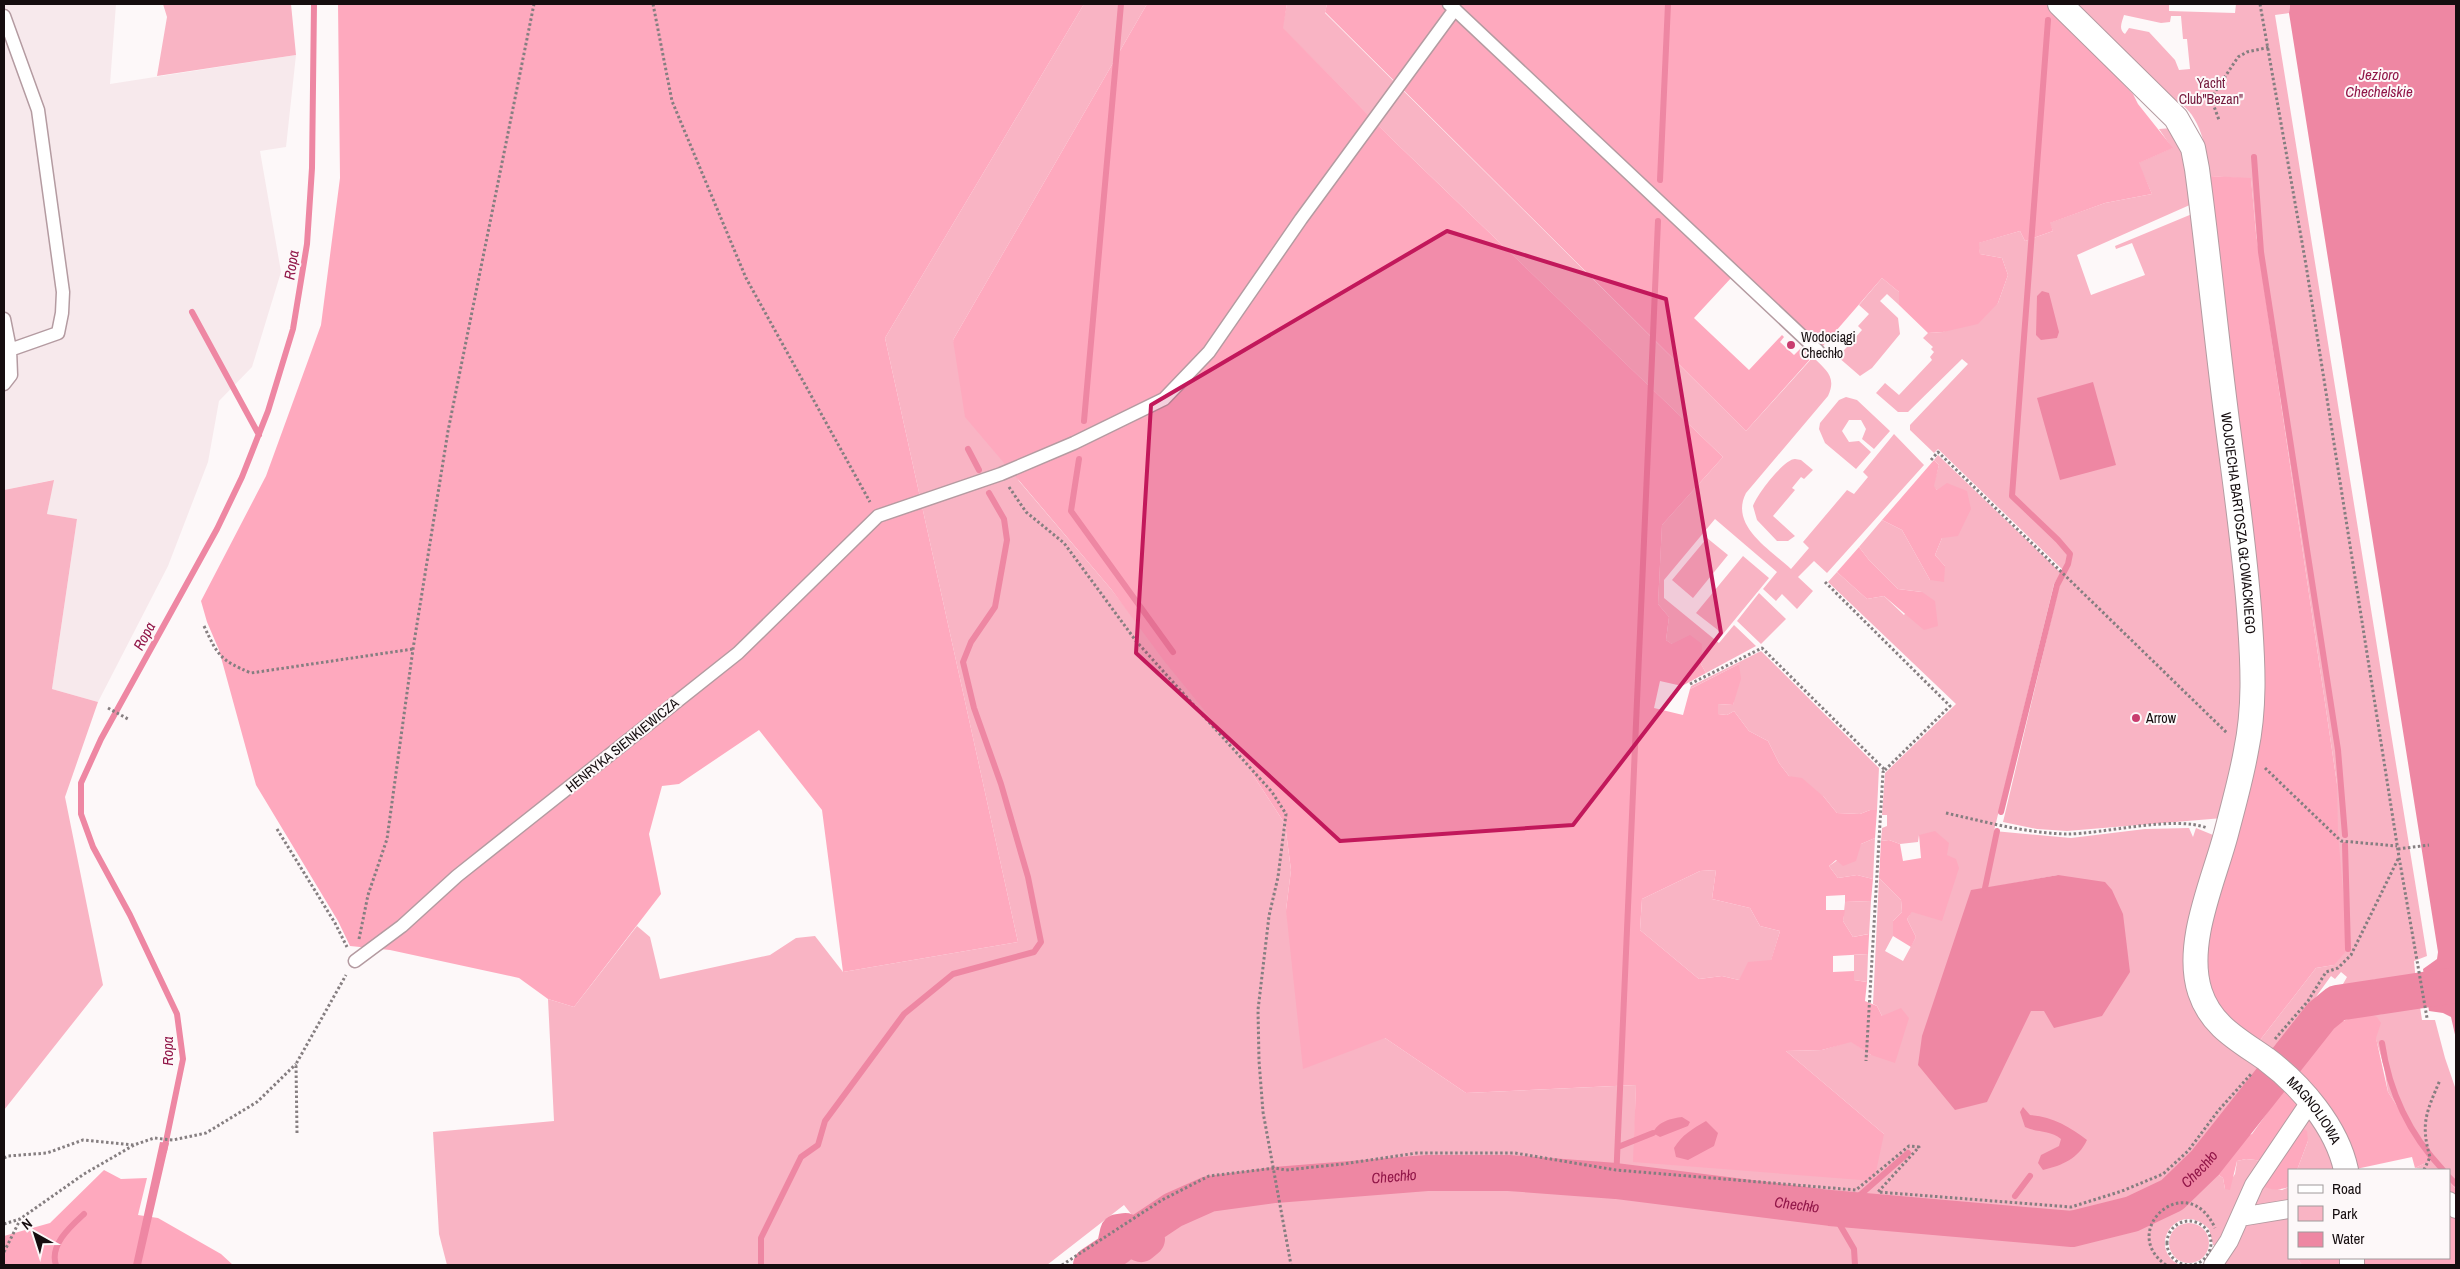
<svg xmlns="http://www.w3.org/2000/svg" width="2460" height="1269" font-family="'Archivo Narrow',sans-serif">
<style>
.built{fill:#f7e9ec}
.green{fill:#f9b4c4;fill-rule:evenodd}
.forest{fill:#fea9be;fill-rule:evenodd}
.water{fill:#ee87a3}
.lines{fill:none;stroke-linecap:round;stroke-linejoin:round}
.stream{stroke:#ee87a3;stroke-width:6}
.river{stroke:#ee87a3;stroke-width:36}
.service-casing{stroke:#b49ba1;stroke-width:15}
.pedestrian-casing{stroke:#b49ba1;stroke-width:20}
.minor-casing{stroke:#b49ba1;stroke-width:26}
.path{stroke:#857e80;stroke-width:3;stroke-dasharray:2.5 2.5;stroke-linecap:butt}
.service{stroke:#fff;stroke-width:12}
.pedestrian{stroke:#fff;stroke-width:18}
.minor{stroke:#fff;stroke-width:24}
.marked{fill:#c2185b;fill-opacity:0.2;stroke:#c2185b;stroke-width:4;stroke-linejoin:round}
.poi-dot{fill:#c93d6f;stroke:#fdf8f9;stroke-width:2}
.labels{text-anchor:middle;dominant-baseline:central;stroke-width:4;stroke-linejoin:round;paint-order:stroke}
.park-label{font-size:14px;fill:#73183b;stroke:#fdf8f9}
.poi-label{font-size:14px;fill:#150d0f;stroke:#fdf8f9;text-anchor:start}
.street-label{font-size:14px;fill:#150d0f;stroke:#fdf8f9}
.water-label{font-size:15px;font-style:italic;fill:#911648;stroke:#fdf8f9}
</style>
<rect width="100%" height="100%" fill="#fdf8f9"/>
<path class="built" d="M4 4H116L110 84 296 55 286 147 260 151 281 272 252 367 219 401 208 462 168 566 98 702 52 689 77 519 47 514 53 480 4 490Z"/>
<path class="green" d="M163 4H291L296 55 157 76 167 17Z
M1084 4H1147L953 340 1019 481 1111 589 1236 749 1285 824 1291 870 1286 910 1385 1038 1466 1093 1636 1085 1634 1162 1884 1134 1786 1051 1822 1050 1851 1041 1871 1055 1882 1016 1877 1006 1873 1004 1879 878 1901 900 1902 912 1893 921V936L1885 951 1903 961 1916 937 1907 919 1947 855 1919 835 1918 842 1900 844 1889 840 1881 841 1882 828 1887 826V815H1882L1885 773 1956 704 1828 582 1837 572 1867 599 1884 596 1904 615 1922 592 1898 589 1869 560 1859 547 1882 520 1902 530 1930 580 1945 566 1935 555 1942 538 1937 490 1933 486 1939 465 1934 460 1938 455 2061 573 2054 584 1994 831 2071 838 2145 829 2189 828 2193 837 2196 828 2218 837 2186 969 2262 1066 2221 1116 2228 1122C2216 1139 2205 1160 2189 1175 2154 1205 2106 1222 2060 1224L1492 1165 1438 1164 1371 1169 1211 1187 1181 1198 1139 1224 1124 1205 1047 1265H447L439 1234 433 1132 554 1121 548 999 574 1007 637 926 650 937 660 979 770 955 796 938 815 936 843 972 1018 942 885 338ZM2058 875 2044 1010 2031 1011 1971 891Z
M1287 4H1327L1325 13 1746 431 1813 357C1826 370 1837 377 1828 396L1746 493C1729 526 1771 550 1791 569L1809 548 1803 542 1847 490 1854 494 1868 477 1863 472 1894 434 1924 465 1827 573 1814 561 1798 577 1813 591 1797 609 1782 594 1776 601 1763 589 1777 572 1715 519 1664 580V598L1719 643 1734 625 1756 646 1706 673 1701 664 1666 640 1669 617 1658 604 1662 525 1723 457 1395 142 1282 28Z
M2068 4H2169V11L2235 13 2236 4H2290L2289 13 2275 15 2427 956 2414 961 2416 982 2403 986 2376 979 2349 988 2343 984 2347 977 2341 972 2335 979 2331 976 2274 1055 2257 1044 2316 968 2334 965 2337 784 2256 233 2251 179 2210 176C2207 154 2202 119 2182 105L2179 110ZM2124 15 2161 23 2170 22 2171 16H2181L2183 39H2187L2190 69 2179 70 2175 60 2149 32 2129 28 2125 34C2118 29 2122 22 2124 15Z
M2172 128 2184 151 2192 204 2077 255 2091 295 2145 275 2132 243 2116 249 2115 246 2192 214 2238 566 2245 712 2223 818 2067 831 2037 829 2003 822 2063 570 1938 449 1934 453 1910 430V425L1968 364 1962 359 1908 412H1898L1876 393 1885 383 1899 395 1932 360 1930 357 1934 352 1931 349 1933 347 1923 338 1928 333 1943 332 1998 303 2008 275 2002 258 1980 254 1978 243 2020 231 2025 241 2053 231 2049 223 2105 203 2152 194 2138 163 2172 148 2159 129Z
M1882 278 1899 292V305L1887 294 1880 301 1898 318 1900 334 1872 368 1860 376 1838 357 1862 330 1858 326 1869 314 1859 305Z
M1846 397 1857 400 1890 431 1874 449 1862 439 1866 429 1861 420H1849L1842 431 1849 442 1859 441 1871 452 1856 469 1825 443 1819 429 1820 423 1839 400Z
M1795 459 1801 460 1813 470 1804 479 1801 477 1792 488 1795 490 1773 516 1795 536 1788 541H1777L1757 520 1753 506C1757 494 1784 459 1795 459Z
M54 480 47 514 77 519 52 689 98 702 65 797 103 985 4 1110V490Z
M1707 538 1728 555 1693 598 1672 580Z
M1743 556 1769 578 1723 634 1696 613Z
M1759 593 1786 619 1761 644 1737 621Z
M1761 651 1879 768 1877 810H1870L1860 814 1837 813 1824 797 1789 776 1779 763 1768 741 1749 731 1734 711 1727 715 1718 714V704L1733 705 1739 664 1690 689 1691 686Z
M1875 838 1873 879 1857 875 1838 878 1829 866 1861 844Z
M1716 870 1712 899 1750 908 1760 926 1780 931 1771 961 1739 980 1722 976 1699 979 1640 930 1642 899 1700 871Z
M1871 901 1869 936 1868 934 1853 937 1843 921 1845 902Z
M1868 954 1867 982 1854 980V955Z
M2419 1000 2422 1020H2435L2445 1058 2456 1090V1189L2449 1181V1170L2415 1168 2432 1160 2388 1092 2384 1067 2369 1015 2383 1014Z
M2311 1119 2316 1121 2338 1170H2297L2308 1141 2300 1126 2307 1120Z
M2246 1159 2265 1161 2220 1247 2213 1245 2209 1229C2178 1198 2145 1248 2180 1265H1103L1176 1214 1213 1199 1288 1190 1458 1181 1606 1192 2057 1235C2126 1228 2158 1217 2210 1169L2223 1178 2225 1189 2235 1174 2237 1161Z
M2260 1185 2282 1190 2289 1187V1204L2253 1211 2256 1191Z
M2289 1214V1258H2297L2302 1265H2221L2245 1225Z
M2169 1243a20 20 0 1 1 40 0a20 20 0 1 1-40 0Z"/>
<path class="forest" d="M338 4H1084L885 338 1018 942 843 972 822 810 759 730 679 784 662 786 649 834 661 894 574 1007 548 999 519 978 390 950 350 946 338 921 256 785 219 650 207 622 201 601 266 476 321 325 340 178Z
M1147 4H1287L1283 28 1395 142 1723 457 1662 525 1658 604 1669 617 1666 640 1672 644 1690 635 1702 644 1701 664 1706 673 1682 686 1660 681 1654 708 1683 715 1690 689 1739 664 1741 679 1733 705 1718 704V714L1727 715 1734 711 1749 731 1768 741 1779 763 1789 776 1802 778 1824 797 1837 813 1860 814 1870 810H1877L1875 838 1861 844 1856 861 1843 866 1836 860 1829 866 1838 878 1857 875 1873 879 1871 901 1845 902V895L1826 896V910H1845L1843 921 1853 937 1869 934V936L1868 954 1833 956V972L1854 971V980L1867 982 1865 1001 1877 1006 1882 1016 1901 1008 1909 1018 1895 1063 1871 1055 1851 1042 1822 1050 1786 1051 1884 1134 1874 1181 1633 1162 1636 1085 1466 1093 1385 1038 1303 1069 1286 910 1291 870 1285 824 1236 749 1165 662 1111 589 965 417 953 340ZM1716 870 1712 899 1750 908 1760 926 1780 931 1771 960 1748 962 1739 980 1722 976 1699 979 1640 930 1642 899 1700 871Z
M1327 4H2046L2133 94 2138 104 2173 148 2139 163 2152 194 2105 203 2050 223 2053 231 2025 241 2020 231 1979 243 1980 254 2002 258 2008 275 1998 303 1978 324 1943 332 1928 333 1899 305V292L1882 278 1822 347 1732 277 1694 318 1749 370 1782 335 1784 337 1780 342 1794 355 1804 345 1814 355 1746 431 1325 12Z
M2210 176 2251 178 2256 233 2337 784 2338 833 2348 949 2334 965 2316 968 2257 1044 2234 1029 2211 993 2207 959 2211 920 2256 755 2263 711V671L2211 223Z
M1934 460 1939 465 1934 486 1937 490 1947 483 1967 491 1971 509 1958 536 1942 538 1935 555 1945 566 1944 582 1930 580 1902 530 1882 520Z
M1859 547 1869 560 1898 589 1922 592 1935 601 1938 626 1924 630 1884 596 1867 599 1837 572Z
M1935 831 1949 843 1947 855 1956 859 1959 868 1942 921 1912 912 1907 919 1916 937 1911 947 1893 936V921L1902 912 1901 900 1879 878 1881 841 1889 840 1900 844 1903 861 1921 858 1919 835Z
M2369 1014 2377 1017 2381 1023 2376 1038 2388 1092 2432 1160 2415 1168 2412 1157 2356 1169 2290 1070C2315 1041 2329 1019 2369 1014Z
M2287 1085 2301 1105 2265 1161 2246 1159 2237 1161 2230 1190 2225 1189 2223 1178 2210 1169 2238 1133 2243 1137 2252 1134Z
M2300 1126 2307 1131 2308 1141 2297 1170H2289V1187C2278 1191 2270 1190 2260 1185Z
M104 1170 121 1179 147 1178 138 1215 158 1218 221 1254 233 1265H4V1236L50 1223Z
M2449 1181 2456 1189V1265H2359V1258H2449Z
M2297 1258H2344V1265H2302Z"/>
<path class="water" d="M2290 4H2456V1039L2451 1017 2443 1013 2429 1011 2423 969 2437 959 2438 952 2289 13Z
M2042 291 2049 293 2059 332 2057 338 2041 340 2036 335 2037 296Z
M2093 382 2116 465 2060 480 2037 398Z
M2058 875 2105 882 2112 890 2123 914 2130 972 2102 1016 2054 1028 2044 1011H2031L1987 1102 1955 1110 1918 1065 1922 1036 1971 890Z
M2023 1107 2030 1115C2051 1116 2071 1127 2087 1140 2078 1159 2063 1165 2043 1170L2038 1163 2041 1155 2059 1146 2061 1139C2050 1130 2037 1133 2025 1127L2020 1112Z
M1682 1117 1690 1122 1688 1126 1660 1137 1653 1133C1657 1122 1672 1118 1682 1117Z
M1706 1121 1718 1133 1714 1146 1688 1160 1676 1157 1674 1148C1682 1135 1692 1129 1706 1121Z
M160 1142 169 1143 141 1265H133Z"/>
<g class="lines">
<path class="stream" d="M2254 157 2261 252 2338 750 2345 835
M1660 180 1668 4
M192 312 259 435
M1084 421 1121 4
M968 449 979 470
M1079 459 1071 511 1173 652
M2001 812 2057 585 2068 564 2070 554 2058 540 2012 496 2048 20
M2345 845 2348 949
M1985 888 1997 831
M2382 1043C2389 1091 2410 1135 2443 1170
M1618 1147 1653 1133
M164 1151 183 1059 177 1014 130 915 93 847 81 814V783L101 739 217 529 242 477 268 411 293 329 307 244 312 168 314 4
M2449 1177 2456 1184
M1616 1181 1658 221
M2015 1196 2030 1176
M1830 1208 1854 1249 1855 1265
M1844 1209 1908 1153
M1997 1223 2006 1209
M56 1265C49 1245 71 1226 84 1214
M761 1265V1238L801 1157 818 1145 825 1121 904 1014 953 974 1034 952 1041 942 1028 877 1001 784 974 708 963 662 971 642 995 607 1007 540 1004 519 989 493"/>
<path class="river" id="s1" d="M1091 1265 1118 1247 1116 1241 1118 1232 1125 1231 1134 1241 1141 1244 1147 1239 1143 1230 1173 1210 1209 1194 1275 1185 1427 1173H1509L1616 1181 1830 1208 2072 1229 2132 1214 2172 1195 2205 1163 2321 1016 2337 1003 2456 985"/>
<g class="service-casing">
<path id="service" d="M1449 4 1818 351
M4 16 38 110 63 292 62 313 58 333 4 352
M4 319 10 349 11 375 4 384
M355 961 402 926 457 876 738 653 878 516 1001 474 1074 443 1164 399 1209 352 1301 219 1455 9"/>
</g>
<g class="pedestrian-casing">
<path id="pedestrian" d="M2449 1201 2456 1209
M2240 1217 2289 1209
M2213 1265 2229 1241 2254 1185 2310 1102"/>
</g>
<g class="minor-casing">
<g id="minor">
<path id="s2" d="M2060 4 2176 118 2193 148 2197 169C2209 258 2217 347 2229 436 2237 498 2246 560 2250 623 2253 666 2255 708 2246 751 2241 779 2233 807 2226 834 2214 880 2184 944 2200 992 2211 1026 2239 1040 2266 1059 2301 1085 2337 1127 2346 1170"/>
<path d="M2352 1265V1258"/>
</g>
</g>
<path class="path" d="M653 4 672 101 746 278 870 502
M2260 4 2306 265 2399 857 2427 1018
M2211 98 2219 120
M2190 100 2211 98 2238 57 2247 52 2270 47
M1931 460 1938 452 2227 733
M1009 487 1026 512 1064 543 1136 641 1272 792 1286 814 1278 877 1269 916 1258 1010 1259 1061 1263 1112 1291 1265
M1825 582 1950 706 1885 770
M204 626C218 656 220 660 251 673L413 649
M1690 684 1762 648 1885 770 1883 772 1866 1061
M108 708 128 719
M2265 768 2341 841 2397 846
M1946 813C1986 822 2026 833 2066 834 2104 834 2174 815 2207 828
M277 829 335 923 347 947
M2398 849 2429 845
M359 939 368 895 387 839 413 649 448 431 534 4
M2275 1039 2308 1001 2326 972 2338 968 2351 955 2399 857
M297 1133 296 1064 346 975
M4 1158 8 1156 47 1153 83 1140 134 1145
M2424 1170 2430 1157C2420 1123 2427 1111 2440 1080
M2167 1243a22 22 0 1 1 44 0a22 22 0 1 1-44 0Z
M4 1224 20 1219 84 1174 134 1145 154 1138 173 1140 206 1133 257 1102 296 1064
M4 1252 20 1220
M1062 1265 1162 1200 1209 1176 1275 1168 1286 1170 1343 1164 1417 1153H1515L1616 1170 1856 1190 1909 1146 1919 1147 1878 1192 2071 1207 2122 1191 2163 1174 2188 1151 2218 1111 2251 1074
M2166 1265C2117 1231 2187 1167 2215 1228"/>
<use href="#service" class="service"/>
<use href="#pedestrian" class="pedestrian"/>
<use href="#minor" class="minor"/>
</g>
<path class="marked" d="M1447 231 1666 299 1721 633 1573 825 1340 841 1136 653 1151 405Z"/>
<g class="poi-dot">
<circle cx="1791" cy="345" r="5"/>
<circle cx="2136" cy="718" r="5"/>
</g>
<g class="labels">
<g class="park-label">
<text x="2211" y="83">Yacht<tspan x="2211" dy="16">Club"Bezan"</tspan></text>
</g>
<g class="poi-label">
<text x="1801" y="337">Wodociągi<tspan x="1801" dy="16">Chechło</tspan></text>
<text x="2146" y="718">Arrow</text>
</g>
<g class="street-label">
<text stroke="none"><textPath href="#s2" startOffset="575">WOJCIECHA BARTOSZA GŁOWACKIEGO</textPath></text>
<text transform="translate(622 745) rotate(-39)">HENRYKA SIENKIEWICZA</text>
<text stroke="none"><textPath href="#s2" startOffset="1219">MAGNOLIOWA</textPath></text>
</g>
<g class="water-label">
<text x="2379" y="74">Jezioro<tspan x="2379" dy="17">Chechelskie</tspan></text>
<text transform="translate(291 265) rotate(-81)">Ropa</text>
<text transform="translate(144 636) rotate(-62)">Ropa</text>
<text transform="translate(167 1051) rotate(-90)">Ropa</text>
<text stroke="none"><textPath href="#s1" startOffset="1180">Chechło</textPath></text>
<text stroke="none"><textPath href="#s1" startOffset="355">Chechło</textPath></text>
<text stroke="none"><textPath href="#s1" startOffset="760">Chechło</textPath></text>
</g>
</g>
<rect width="2460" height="1269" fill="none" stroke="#150d0f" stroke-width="10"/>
<rect x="2288" y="1169" width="162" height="90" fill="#fdf8f9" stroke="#a09a9b"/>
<rect x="2298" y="1185" width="25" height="8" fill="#ffffff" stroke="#a09a9b"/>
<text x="2332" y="1194" font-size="15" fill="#150d0f">Road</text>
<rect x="2298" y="1206" width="25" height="15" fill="#f9b4c4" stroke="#a09a9b"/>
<text x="2332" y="1219" font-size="15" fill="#150d0f">Park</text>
<rect x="2298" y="1232" width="25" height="15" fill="#ee87a3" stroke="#a09a9b"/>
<text x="2332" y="1244" font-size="15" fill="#150d0f">Water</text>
<g transform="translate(35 1234) rotate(321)" stroke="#fdf8f9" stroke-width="4" paint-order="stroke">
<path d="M0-4L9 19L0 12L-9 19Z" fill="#150d0f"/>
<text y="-8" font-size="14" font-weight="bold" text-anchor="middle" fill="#150d0f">N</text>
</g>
</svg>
